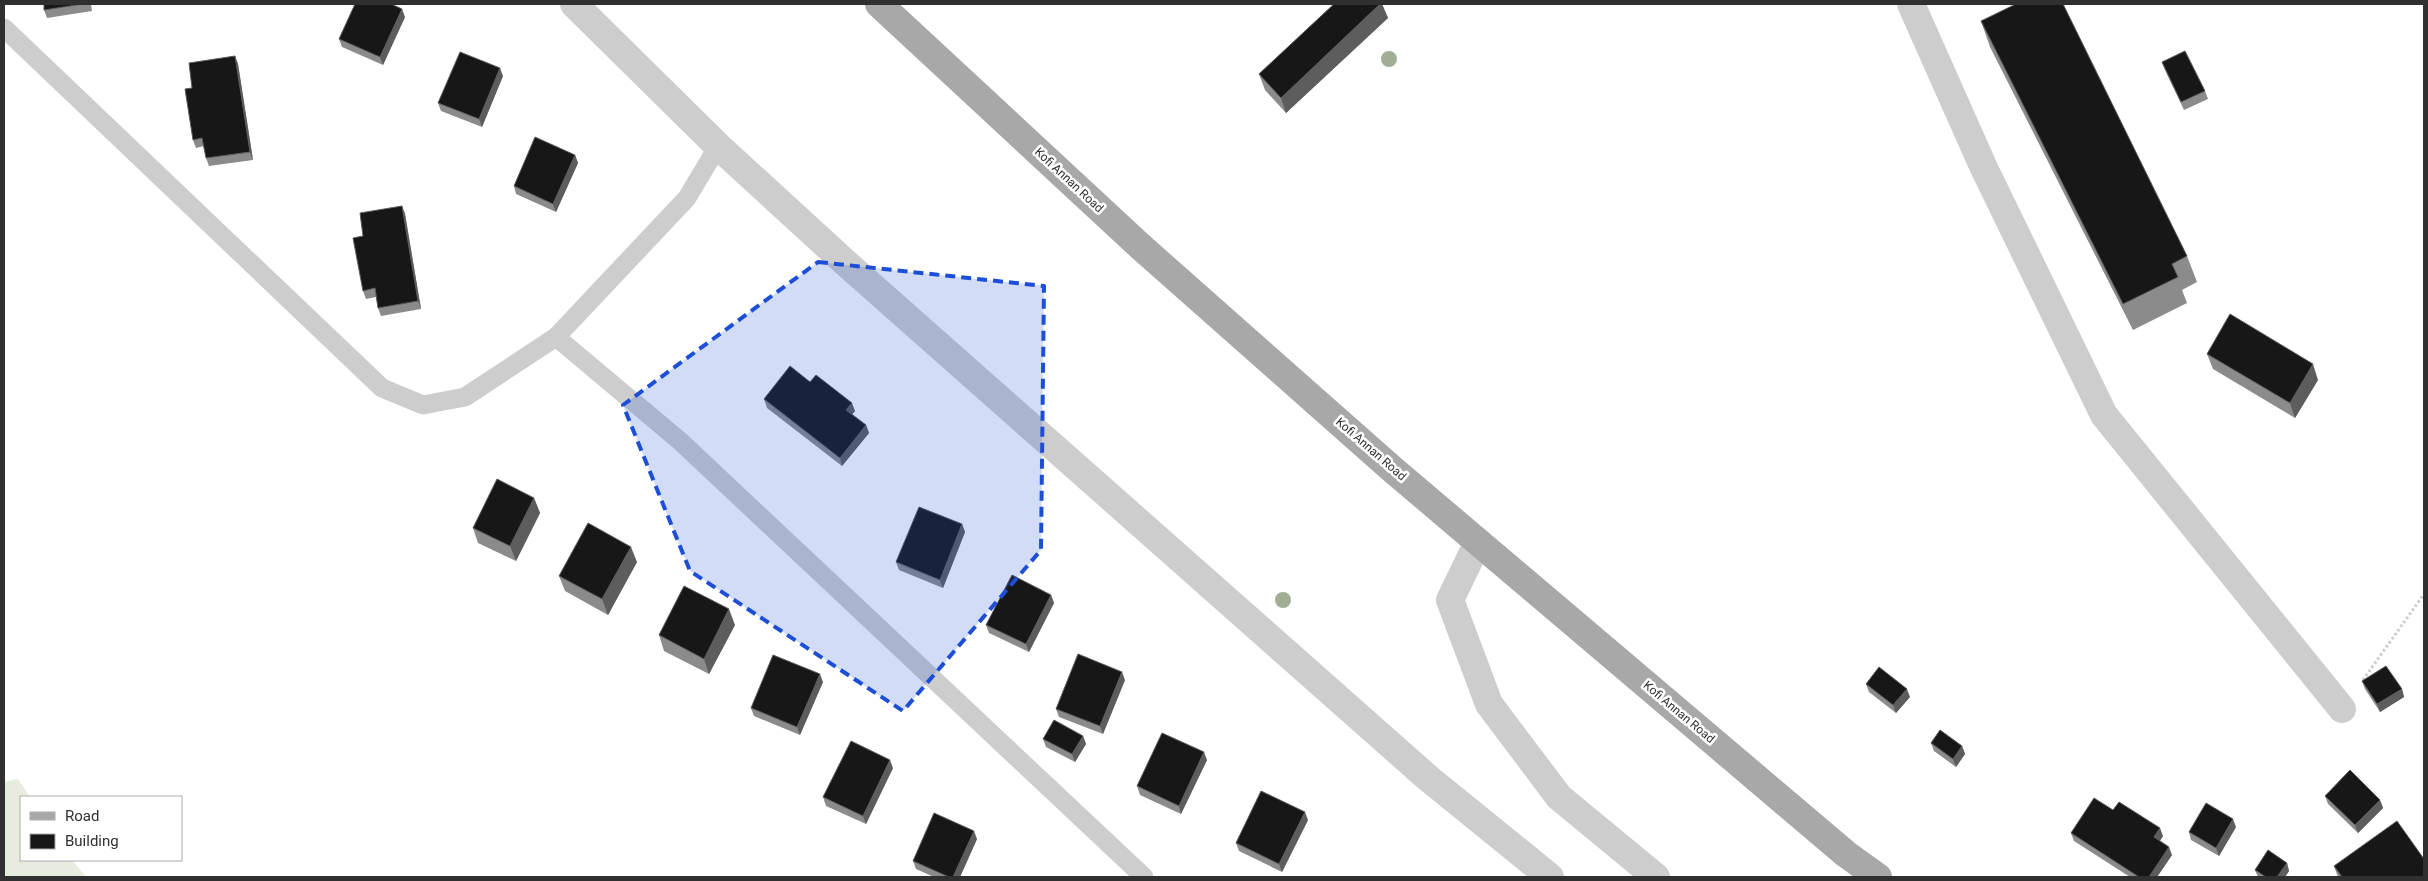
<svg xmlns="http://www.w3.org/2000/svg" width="2428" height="881" font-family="Roboto,sans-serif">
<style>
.green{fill:#e6ecde}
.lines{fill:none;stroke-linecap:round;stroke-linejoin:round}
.path{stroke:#cdcdcd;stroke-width:3;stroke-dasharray:2.5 2.5;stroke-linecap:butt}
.service{stroke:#cdcdcd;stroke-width:19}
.minor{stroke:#cdcdcd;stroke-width:28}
.primary{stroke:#a8a8a8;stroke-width:28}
.tree{fill:#a2ad95}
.wall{fill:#8b8b8b}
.shaded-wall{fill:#5d5d5d}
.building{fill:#171717;stroke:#5d5d5d}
.marked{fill:#1d4ed8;fill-opacity:0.2;stroke:#1d4ed8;stroke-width:4;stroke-dasharray:10 6;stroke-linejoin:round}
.labels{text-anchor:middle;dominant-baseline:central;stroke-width:5;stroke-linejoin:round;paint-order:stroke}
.street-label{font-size:12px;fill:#303030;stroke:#fff}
</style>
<rect width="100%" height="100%" fill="#fff"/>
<path class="green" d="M18 779 30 797H21V860H72L86 877H4V782Z"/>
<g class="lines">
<path class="path" d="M2363 680 2424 594"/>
<path class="service" d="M4 28 382 388 423 405 465 397 556 337
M718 146 687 198 556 337 680 441 1144 877"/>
<path class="minor" d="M574 4 718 146 848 265 1428 778 1550 877
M1911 4 1983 166 2104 415 2342 709
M1478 542 1450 600 1489 704 1559 797 1656 877"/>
<path class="primary" d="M879 4 1141 247 1392 469 1846 854 1878 877"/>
</g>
<g class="tree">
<circle cx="1389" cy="59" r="8"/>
<circle cx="1283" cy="600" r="8"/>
</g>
<path class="wall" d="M44 4H91L92 11 47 18 44 10Z
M1334 4H1382L1388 18 1286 113 1265 90 1259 74Z
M405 17 383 65 342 47 339 39Z
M1981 21 2187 256 2197 282 2182 290 2187 303 2133 330 1990 47Z
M235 56 238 64 253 160 209 166 206 158 204 146 196 148 193 140 192 88Z
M2162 62 2205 91 2208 99 2184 110 2165 70Z
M503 76 482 127 441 111 438 103Z
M575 155 578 163 556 212 516 194 514 186Z
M402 206 405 214 421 309 381 316 378 308 376 297 366 299 363 291V236Z
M2207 354 2318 380 2295 418 2213 369Z
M810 382 855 411 852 414 866 425 869 433 842 466 767 408 764 399Z
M534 498 540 513 516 561 478 543 473 528Z
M962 524 965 532 943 588 899 570 896 562Z
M637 562 608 615 565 591 559 576Z
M1051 595 1054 603 1029 652 989 633 986 625Z
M735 625 709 674 664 651 659 635Z
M1125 680 1103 734 1059 717 1056 709Z
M2362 681 2402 689 2404 697 2380 712 2365 689Z
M823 682 800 735 754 716 751 708Z
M1866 684 1910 697 1896 713 1869 692Z
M1083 736 1086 744 1075 762 1046 747 1043 739Z
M1931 743 1962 746 1965 754 1956 767 1934 751Z
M1207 760 1181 814 1140 795 1137 786Z
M893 768 866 824 826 806 823 797Z
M2325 796 2380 800 2383 808 2358 833 2328 804Z
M2113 810 2163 836 2160 841 2172 855 2157 877H2130L2074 841 2071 833Z
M1308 820 1282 872 1239 851 1236 843Z
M2236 827 2219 856 2191 840 2189 832Z
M977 839 960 877H934L916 869 913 861Z
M2287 863 2289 871 2285 877H2258L2255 870Z
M2334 866 2424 877H2338Z"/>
<path class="shaded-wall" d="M1380 4H1382L1388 18 1286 113 1281 98Z
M402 9 405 17 383 65 380 57Z
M235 56 238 64 253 160 250 152Z
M500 68 503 76 482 127 479 119Z
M575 155 578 163 556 212 553 204Z
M402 206 405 214 421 309 418 301Z
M2313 364 2318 380 2295 418 2290 403Z
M852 403 855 411 849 418 846 410Z
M866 425 869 433 842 466 840 458Z
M534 498 540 513 516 561 510 546Z
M962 524 965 532 943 588 940 580Z
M631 547 637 562 608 615 602 599Z
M1051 595 1054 603 1029 652 1026 644Z
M729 609 735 625 709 674 704 659Z
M1122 672 1125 680 1103 734 1100 726Z
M820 674 823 682 800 735 797 727Z
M1907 689 1910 697 1896 713 1893 705Z
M2402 689 2404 697 2380 712 2377 704Z
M1083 736 1086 744 1075 762 1072 754Z
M1962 746 1965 754 1956 767 1953 759Z
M1204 752 1207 760 1181 814 1179 806Z
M890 760 893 768 866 824 863 816Z
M2380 800 2383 808 2358 833 2355 825Z
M1305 812 1308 820 1282 872 1279 864Z
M2233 819 2236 827 2219 856 2216 848Z
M2160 828 2163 836 2157 845 2154 837Z
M974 831 977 839 960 877H953Z
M2169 847 2172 855 2157 877H2149Z
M2287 863 2289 871 2285 877H2277Z"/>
<path class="building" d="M44 4H83L44 10Z
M355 4H391L402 9 380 57 339 39Z
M1334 4H1380L1281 98 1259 74Z
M2016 4H2063L2187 256 2172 264 2178 277 2123 304 1981 21Z
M2185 51 2205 91 2181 102 2162 62Z
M460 52 500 68 479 119 438 103Z
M235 56 250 152 206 158 202 138 193 140 185 89 192 88 189 63Z
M535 137 575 155 553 204 514 186Z
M402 206 418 301 378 308 375 288 363 291 353 238 363 236 360 213Z
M2230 314 2313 364 2290 403 2207 354Z
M790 366 810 382 816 375 852 403 846 410 866 425 840 458 764 399Z
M497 479 534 498 510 546 473 528Z
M919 507 962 524 940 580 896 562Z
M588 523 631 547 602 599 559 576Z
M1012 575 1051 595 1026 644 986 625Z
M684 586 729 609 704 659 659 635Z
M1078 654 1122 672 1100 726 1056 709Z
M773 655 820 674 797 727 751 708Z
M2386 666 2402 689 2377 704 2362 681Z
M1879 667 1907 689 1893 705 1866 684Z
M1054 720 1083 736 1072 754 1043 739Z
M1940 730 1962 746 1953 759 1931 743Z
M1162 733 1204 752 1179 806 1137 786Z
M851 741 890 760 863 816 823 797Z
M2350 770 2380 800 2355 825 2325 796Z
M1261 791 1305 812 1279 864 1236 843Z
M2094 798 2113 810 2119 802 2160 828 2154 837 2169 847 2149 877H2139L2071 833Z
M2206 803 2233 819 2216 848 2189 832Z
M934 813 974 831 953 877H949L913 861Z
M2397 821 2424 859V877H2342L2334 866Z
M2268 850 2287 863 2277 877H2266L2255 870Z"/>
<path class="marked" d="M818 262 1044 286 1041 550 903 711 690 571 623 405Z"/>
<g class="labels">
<g class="street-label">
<text transform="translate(1069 180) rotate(43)">Kofi Annan Road</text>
<text transform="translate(1371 449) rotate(41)">Kofi Annan Road</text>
<text transform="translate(1679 712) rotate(40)">Kofi Annan Road</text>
</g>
</g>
<rect width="2428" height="881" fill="none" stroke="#303030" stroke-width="10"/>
<rect x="20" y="796" width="162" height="65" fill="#ffffff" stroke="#acacac"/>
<rect x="30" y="812" width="25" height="8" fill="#a8a8a8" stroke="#acacac"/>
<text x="65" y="821" font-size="15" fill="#303030">Road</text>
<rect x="30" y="834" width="25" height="15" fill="#171717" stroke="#acacac"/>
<text x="65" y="846" font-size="15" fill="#303030">Building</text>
</svg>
